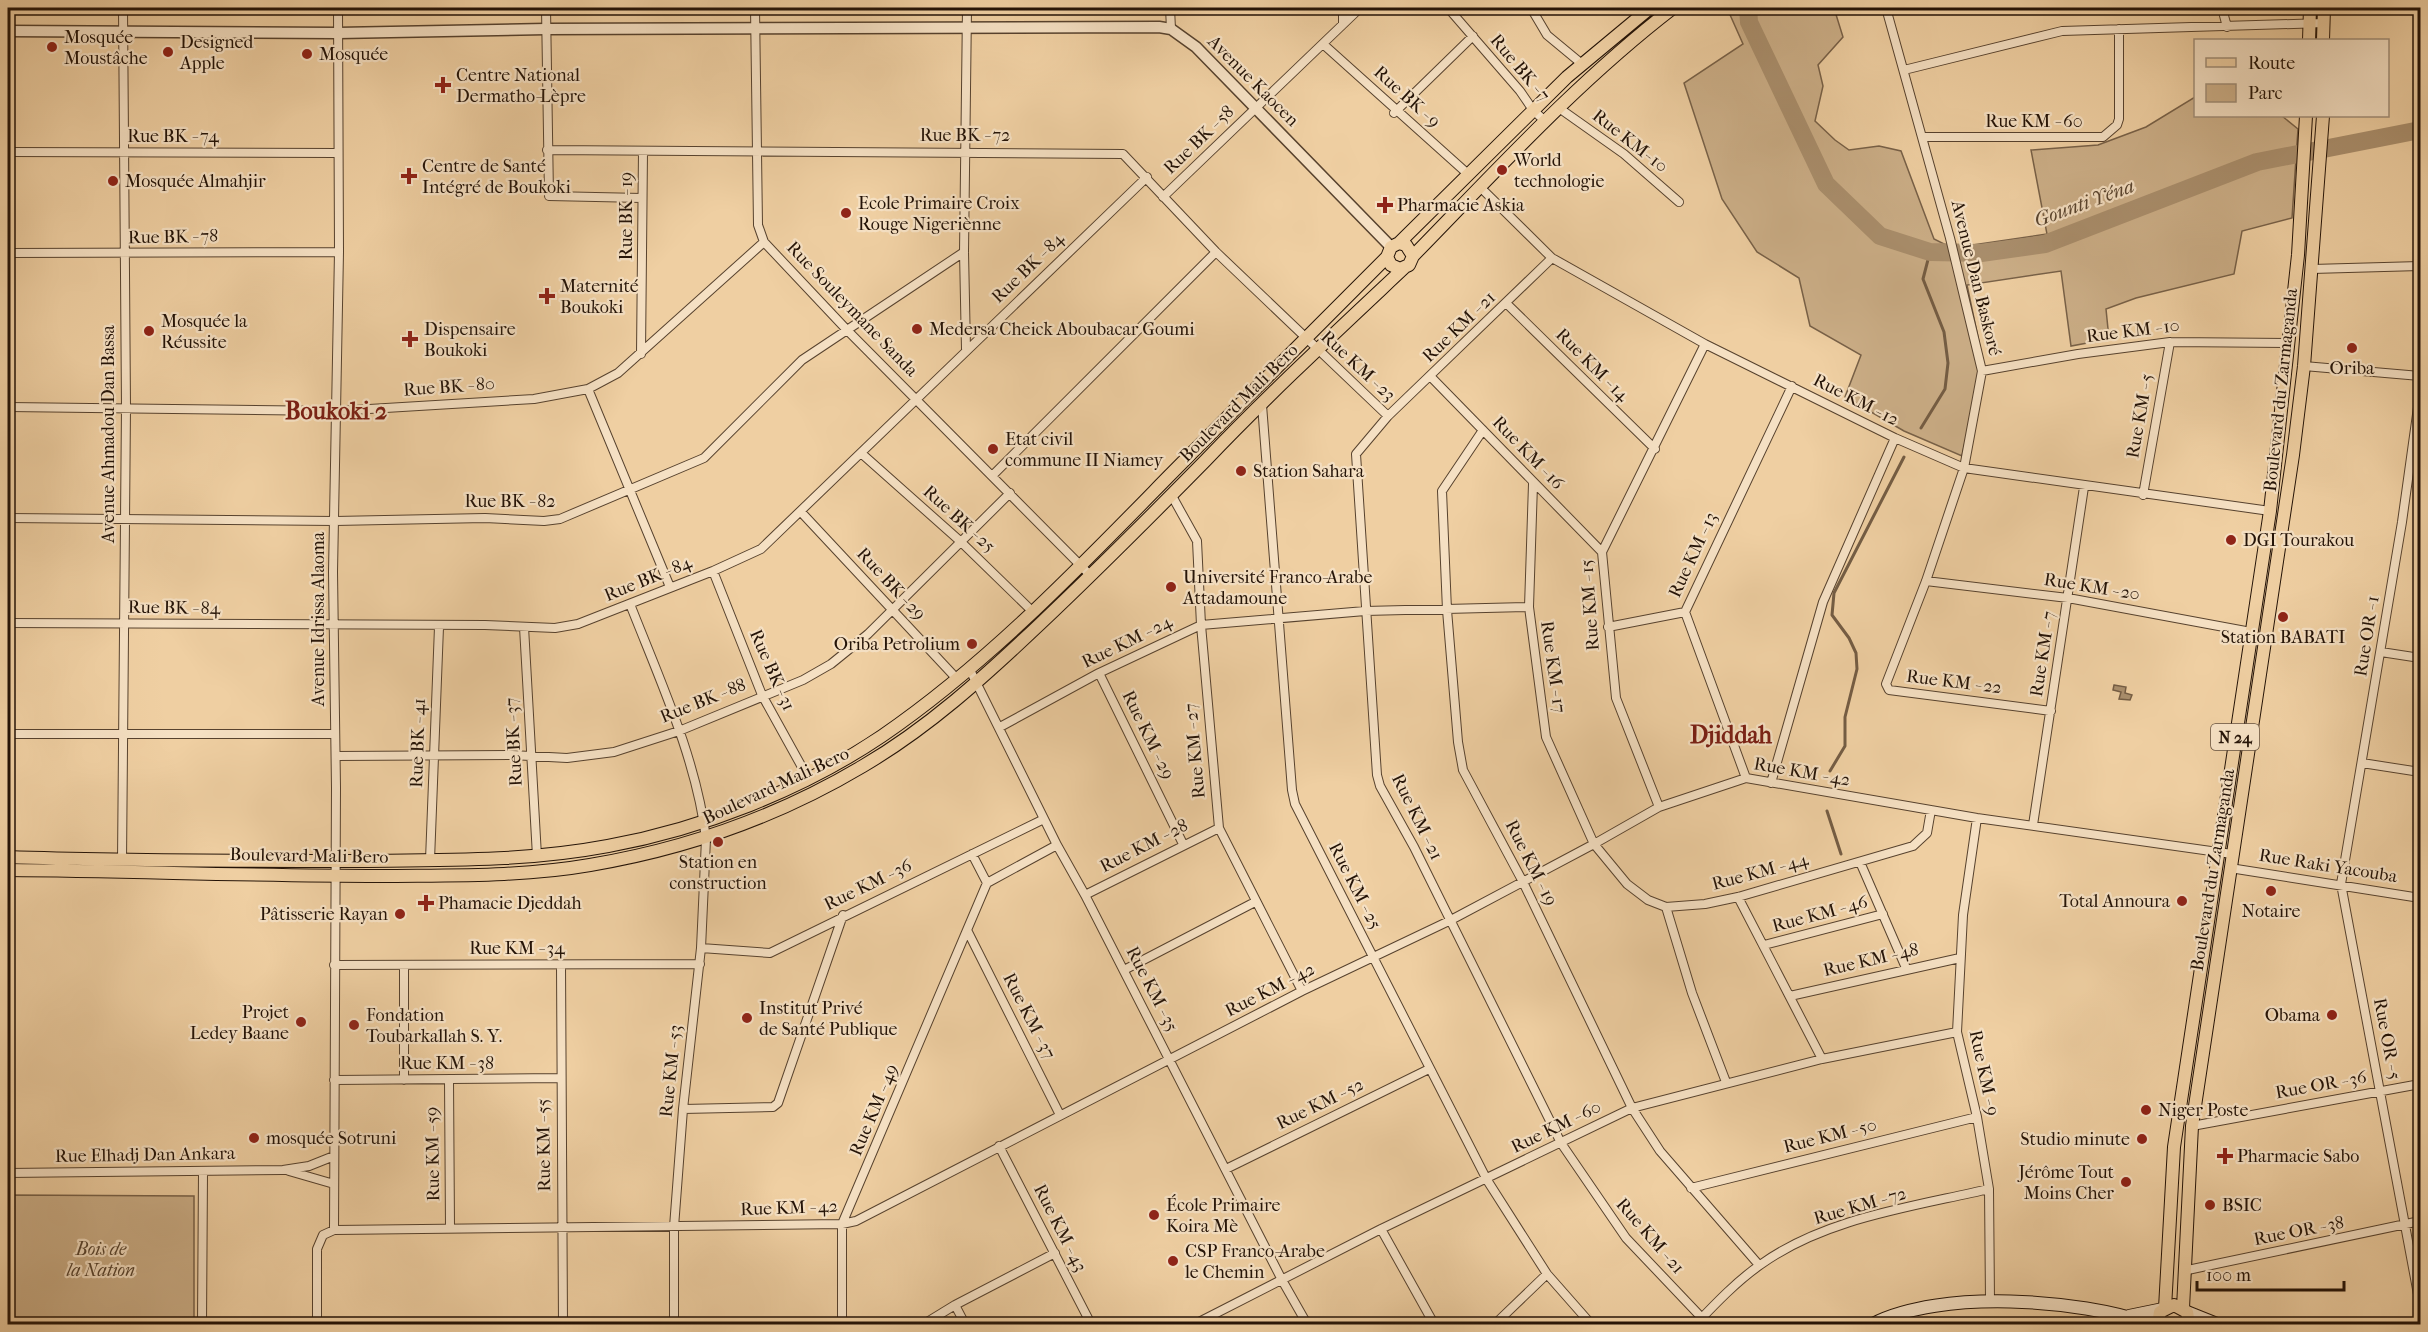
<svg xmlns="http://www.w3.org/2000/svg" width="2428" height="1332" font-family="'IM FELL French Canon',serif">
<style>
.green{fill:#ccaf88;stroke:#786148;stroke-width:1.5}
.water{fill:#aa8f6d;stroke:#745d44;stroke-width:1.5}
.lines{fill:none;stroke-linecap:round;stroke-linejoin:round}
.stream{stroke:#745d44;stroke-width:3}
.river{stroke:#aa8f6d;stroke-width:18}
.minor-casing{stroke:#57422e;stroke-width:10}
.tertiary-casing{stroke:#57422e;stroke-width:13}
.secondary-casing{stroke:#241307;stroke-width:14}
.primary-casing{stroke:#241307;stroke-width:14}
.minor{stroke:#f5e0c3;stroke-width:8}
.tertiary{stroke:#f5e0c3;stroke-width:10}
.secondary{stroke:#f5e0c3;stroke-width:12}
.primary{stroke:#efcfa2;stroke-width:12}
.poi-dot{fill:#8f2418;stroke:#f5e0c3;stroke-width:2}
.labels{text-anchor:middle;dominant-baseline:central;stroke-width:4.5;stroke-linejoin:round;paint-order:stroke}
.shield{fill:#f5e0c3;stroke:#63503f;stroke-width:1.5}
.shield-label{font-size:16px;font-weight:bold;fill:#241307}
.poi-label{font-size:18px;fill:#241307;stroke:#f5e0c3;text-anchor:start}
.street-label{font-size:18px;fill:#241307;stroke:#f5e0c3}
.park-label{font-size:18px;font-style:italic;fill:#56422e;stroke:#f5e0c3}
.water-label{font-size:20px;font-style:italic;fill:#5a4530;stroke:#f5e0c3}
.district-label{font-size:24px;font-weight:bold;fill:#7a1f14;stroke:#f5e0c3}
</style>
<rect width="100%" height="100%" fill="#efcfa2"/>
<filter id="stains"><feTurbulence type="fractalNoise" baseFrequency=".00333" numOctaves="4"/><feColorMatrix values="0 0 0 0 .2 0 0 0 0 .09 0 0 0 0 .02 0 0 0 .5 -.17"/></filter>
<radialGradient id="worn" r=".72"><stop offset=".6" stop-color="#630" stop-opacity="0"/><stop offset="1" stop-color="#630" stop-opacity=".3"/></radialGradient>
<path class="green" d="M1727 8H1834L1843 37 1818 65 1823 86 1815 121 1835 140 1849 150 1879 146 1901 151 1934 239 1952 248 2047 234 2031 150 2098 145 2146 127 2195 97 2196 116H2282L2298 129 2292 218 2242 231 2234 274 2136 298 2106 309 2109 339 2071 346 2061 271 1967 285 1983 361 1962 456 1904 431 1845 397 1861 355 1810 326 1799 278 1757 252 1722 199 1684 83 1743 44Z
M8 1195 194 1196V1324H8Z"/>
<path class="water" d="M2114 685 2126 687 2125 693 2132 695 2130 700 2119 699 2121 692 2113 690Z"/>
<g class="lines">
<path class="stream" d="M1921 428 1945 389 1948 363 1944 332 1923 279 1930 252
M1830 771 1845 746V717L1857 669 1856 653 1849 638 1832 615 1834 593 1904 457
M1827 811 1841 854"/>
<path class="river" d="M1748 8 1749 22 1826 184 1880 236 1930 252 1981 253 2045 244 2257 162 2420 130"/>
<g class="minor-casing">
<path id="minor" d="M546 8 549 196 642 198
M755 8 758 225 764 242 846 329 1091 576
M1170 8 1171 29
M1343 8V24
M1448 8 1520 91 1533 110 1545 121
M1531 8 1547 35 1582 64
M1886 8 1950 238 1982 371 1964 468 1926 581 1886 684 1889 690 2051 711
M2222 8 2227 27
M1323 44 1469 175
M1904 70 2062 31 2324 23
M1559 108 1624 154 1679 202
M1394 113 1473 36
M1922 137H2103L2117 125 2119 119V29
M547 150 1123 154 1216 252 1388 416
M8 152 338 153
M1480 187 1552 258 1705 344 1895 438 1964 468 2270 511
M1163 197 1360 8
M8 253 339 252
M1552 258 1388 416 1356 454 1377 775 1380 786 1414 847 1561 1143 1626 1238 1702 1318
M2312 269 2420 266
M1506 303 1655 449
M966 349 964 252 967 8
M641 354 643 151
M2304 366 2420 376
M1982 371 2078 354 2170 342 2289 343
M1431 377 1602 552
M588 389 670 587
M2420 393 2402 522 2341 884 2420 1305
M1262 405 1292 790 1295 804 1487 1180 1547 1274 1591 1324
M8 407 336 411 534 399 588 389 618 373 764 242
M1483 430 1442 491 1447 610 1458 742 1463 770 1523 882 1632 1108 1660 1151 1759 1265
M861 453 960 541 1032 611
M993 475 1216 252
M1533 484 1529 607 1546 737 1594 844 1627 884 1648 900 1666 907 1705 904 1738 897 1913 846 1927 833 1931 810
M2143 495 2170 342
M1172 496 1197 541 1201 625 1219 828 1302 991
M801 512 957 679
M8 518 335 521 485 518 544 521 560 519 704 458 802 360 964 252
M713 571 762 695 808 778
M1926 581 2068 598 2251 632
M630 604C659 678 697 760 706 839L701 948 683 1109 674 1227V1324
M8 623 485 625 555 628 578 624 713 571 761 549 1147 177
M524 627 537 856
M1608 627 1685 612
M2381 652 2420 658
M969 668 1057 845 1085 895 1282 1280 1307 1324
M1099 673 1183 844
M1000 727 1099 673 1201 625 1365 611 1529 607
M8 734H335
M336 756 512 755 567 758 614 752 679 731 803 680 831 664 868 634 1010 493
M2362 763 2420 772
M1746 778 1685 612 1792 386
M1771 783 1823 602 1895 438
M1659 807 1616 698 1602 552 1705 344
M1977 818 1963 915 1957 1032 1977 1117 1989 1189 1990 1300
M2033 825 2084 487
M430 860 439 627
M122 861 126 407 123 8
M1860 862 1906 968
M2230 868 2420 898
M987 883 1057 845
M1085 895 1219 828
M1738 897 1822 1059
M1666 907 1692 993 1726 1082
M968 932 1060 1115
M1764 945 1883 914
M701 948 770 953 1044 819
M334 965 700 964
M561 965 563 1324
M1124 970 1255 902
M1790 996 1960 958
M334 1080 559 1078
M404 1080V965
M449 1080 450 1228
M683 1109 773 1107 778 1103 843 915
M2192 1126 2420 1084
M999 1146 1091 1324
M1226 1169 1429 1069
M289 1171 334 1184
M8 1173 283 1170 309 1166 334 1156
M1691 1188 1977 1117
M1381 1229 1434 1324
M334 1230 336 788 333 572 339 252 338 8
M2183 1271 2420 1221
M955 1305 965 1324
M202 1324 203 1172
M317 1324V1249L323 1235 334 1230 842 1224 856 1221 1302 991 1449 921 1594 844 1659 807 1746 778 1977 818 2232 854
M842 1324V1224L987 883 972 854
M924 1324 955 1305 1055 1253
M1195 1324 1381 1229 1632 1108 1822 1059 1957 1032
M1495 1324 1547 1274
M1696 1324C1715 1304 1737 1281 1760 1265 1825 1218 1912 1207 1989 1189"/>
</g>
<g class="tertiary-casing">
<path id="tertiary" d="M8 31 338 33 546 29 1159 27 1171 29 1196 47 1391 247"/>
</g>
<g class="secondary-casing">
<path id="secondary" d="M2187 1312 2217 1324
M2129 1316 2163 1309
M1873 1324C1941 1289 2079 1299 2150 1324"/>
</g>
<g class="primary-casing">
<path id="primary" d="M2309 40 2310 8
M2323 40 2324 8
M1399 243 1567 77 1650 8
M1413 256C1497 170 1578 81 1673 8
M8 857C122 861 237 861 352 861 438 860 523 862 608 846 702 829 802 790 882 736 987 664 1078 569 1167 478 1240 404 1314 330 1387 257L1391 247 1399 243 1406 245 1413 256 1409 265 1400 269 1391 265 1387 257
M8 870C132 871 256 876 380 876 450 875 521 877 590 865 686 849 779 816 863 766 928 728 984 677 1039 625 1096 571 1151 516 1206 460 1269 394 1337 331 1404 268
M2165 1308 2174 1147 2270 511 2298 255 2306 116
M2183 1308 2192 1126 2293 455 2304 366 2323 116
M2158 1324 2160 1312 2174 1305 2187 1312 2189 1324"/>
</g>
<use href="#minor" class="minor"/>
<use href="#tertiary" class="tertiary"/>
<use href="#secondary" class="secondary"/>
<use href="#primary" class="primary"/>
</g>
<g class="poi-dot">
<circle cx="52" cy="47" r="6"/>
<circle cx="168" cy="52" r="6"/>
<circle cx="307" cy="54" r="6"/>
<path d="M440 76h6v6h6v6h-6v6h-6v-6h-6v-6h6z"/>
<circle cx="1502" cy="170" r="6"/>
<path d="M406 167h6v6h6v6h-6v6h-6v-6h-6v-6h6z"/>
<circle cx="113" cy="181" r="6"/>
<path d="M1382 196h6v6h6v6h-6v6h-6v-6h-6v-6h6z"/>
<circle cx="846" cy="213" r="6"/>
<path d="M544 287h6v6h6v6h-6v6h-6v-6h-6v-6h6z"/>
<circle cx="917" cy="329" r="6"/>
<circle cx="149" cy="331" r="6"/>
<path d="M407 330h6v6h6v6h-6v6h-6v-6h-6v-6h6z"/>
<circle cx="2352" cy="348" r="6"/>
<circle cx="993" cy="449" r="6"/>
<circle cx="1241" cy="471" r="6"/>
<circle cx="2231" cy="540" r="6"/>
<circle cx="1171" cy="587" r="6"/>
<circle cx="2283" cy="617" r="6"/>
<circle cx="972" cy="644" r="6"/>
<circle cx="718" cy="842" r="6"/>
<circle cx="2271" cy="891" r="6"/>
<circle cx="2182" cy="901" r="6"/>
<path d="M423 894h6v6h6v6h-6v6h-6v-6h-6v-6h6z"/>
<circle cx="400" cy="914" r="6"/>
<circle cx="2332" cy="1015" r="6"/>
<circle cx="747" cy="1018" r="6"/>
<circle cx="301" cy="1022" r="6"/>
<circle cx="354" cy="1025" r="6"/>
<circle cx="2146" cy="1110" r="6"/>
<circle cx="254" cy="1138" r="6"/>
<circle cx="2142" cy="1139" r="6"/>
<path d="M2222 1147h6v6h6v6h-6v6h-6v-6h-6v-6h6z"/>
<circle cx="2126" cy="1182" r="6"/>
<circle cx="2210" cy="1205" r="6"/>
<circle cx="1154" cy="1215" r="6"/>
<circle cx="1173" cy="1261" r="6"/>
</g>
<g class="labels">
<rect class="shield" x="2211" y="724" width="48" height="26" rx="4.5"/>
<g class="shield-label">
<text x="2235" y="737">N 24</text>
</g>
<g class="poi-label">
<text x="64" y="37">Mosquée<tspan x="64" dy="21">Moustâche</tspan></text>
<text x="180" y="42">Designed<tspan x="180" dy="21">Apple</tspan></text>
<text x="319" y="54">Mosquée</text>
<text x="456" y="75">Centre National<tspan x="456" dy="21">Dermatho-Lèpre</tspan></text>
<text x="1514" y="160">World<tspan x="1514" dy="21">technologie</tspan></text>
<text x="422" y="166">Centre de Santé<tspan x="422" dy="21">Intégré de Boukoki</tspan></text>
<text x="125" y="181">Mosquée Almahjir</text>
<text x="858" y="203">Ecole Primaire Croix<tspan x="858" dy="21">Rouge Nigeriènne</tspan></text>
<text x="1397" y="205">Pharmacie Askia</text>
<text x="560" y="286">Maternité<tspan x="560" dy="21">Boukoki</tspan></text>
<text x="161" y="321">Mosquée la<tspan x="161" dy="21">Réussite</tspan></text>
<text x="424" y="329">Dispensaire<tspan x="424" dy="21">Boukoki</tspan></text>
<text x="929" y="329">Medersa Cheick Aboubacar Goumi</text>
<text x="2352" y="368" text-anchor="middle">Oriba</text>
<text x="1005" y="439">Etat civil<tspan x="1005" dy="21">commune II Niamey</tspan></text>
<text x="1253" y="471">Station Sahara</text>
<text x="2243" y="540">DGI Tourakou</text>
<text x="1183" y="577">Université Franco-Arabe<tspan x="1183" dy="21">Attadamoune</tspan></text>
<text x="2283" y="637" text-anchor="middle">Station BABATI</text>
<text x="960" y="644" text-anchor="end">Oriba Petrolium</text>
<text x="718" y="862" text-anchor="middle">Station en<tspan x="718" dy="21">construction</tspan></text>
<text x="2170" y="901" text-anchor="end">Total Annoura</text>
<text x="438" y="903">Phamacie Djeddah</text>
<text x="2271" y="911" text-anchor="middle">Notaire</text>
<text x="388" y="914" text-anchor="end">Pâtisserie Rayan</text>
<text x="759" y="1008">Institut Privé<tspan x="759" dy="21">de Santé Publique</tspan></text>
<text x="289" y="1012" text-anchor="end">Projet<tspan x="289" dy="21">Ledey Baane</tspan></text>
<text x="366" y="1015">Fondation<tspan x="366" dy="21">Toubarkallah S. Y.</tspan></text>
<text x="2320" y="1015" text-anchor="end">Obama</text>
<text x="2158" y="1110">Niger Poste</text>
<text x="266" y="1138">mosquée Sotruni</text>
<text x="2130" y="1139" text-anchor="end">Studio minute</text>
<text x="2237" y="1156">Pharmacie Sabo</text>
<text x="2114" y="1172" text-anchor="end">Jérôme Tout<tspan x="2114" dy="21">Moins Cher</tspan></text>
<text x="1166" y="1205">École Primaire<tspan x="1166" dy="21">Koira Mè</tspan></text>
<text x="2222" y="1205">BSIC</text>
<text x="1185" y="1251">CSP Franco-Arabe<tspan x="1185" dy="21">le Chemin</tspan></text>
</g>
<g class="street-label">
<text transform="translate(1520 68) rotate(50)">Rue BK - 7</text>
<text transform="translate(1253 81) rotate(45)">Avenue Kaocen</text>
<text transform="translate(1407 97) rotate(42)">Rue BK - 9</text>
<text x="2034" y="121">Rue KM - 60</text>
<text x="965" y="135">Rue BK - 72</text>
<text x="173" y="136">Rue BK - 74</text>
<text transform="translate(1199 140) rotate(-44)">Rue BK - 58</text>
<text transform="translate(1630 141) rotate(38)">Rue KM- 10</text>
<text transform="translate(626 216) rotate(-90)">Rue BK - 19</text>
<text transform="translate(173 237) rotate(-1)">Rue BK - 78</text>
<text transform="translate(1028 268) rotate(-44)">Rue BK - 84</text>
<text transform="translate(1976 278) rotate(76)">Avenue Dan Baskoré</text>
<text transform="translate(852 309) rotate(46)">Rue Souleymane Sanda</text>
<text transform="translate(1459 327) rotate(-44)">Rue KM - 21</text>
<text transform="translate(2133 331) rotate(-7)">Rue KM - 10</text>
<text transform="translate(1592 365) rotate(45)">Rue KM - 14</text>
<text transform="translate(1358 366) rotate(43)">Rue KM - 23</text>
<text transform="translate(449 387) rotate(-4)">Rue BK - 80</text>
<text transform="translate(2281 390) rotate(-84)">Boulevard du Zarmaganda</text>
<text transform="translate(1856 400) rotate(27)">Rue KM - 12</text>
<text transform="translate(1239 403) rotate(-45)">Boulevard Mali Bero</text>
<text transform="translate(2140 416) rotate(-80)">Rue KM - 5</text>
<text transform="translate(108 434) rotate(-90)">Avenue Ahmadou Dan Bassa</text>
<text transform="translate(1528 453) rotate(46)">Rue KM - 16</text>
<text x="510" y="501">Rue BK - 82</text>
<text transform="translate(959 519) rotate(42)">Rue BK - 25</text>
<text transform="translate(1693 555) rotate(-65)">Rue KM - 13</text>
<text transform="translate(648 579) rotate(-22)">Rue BK - 84</text>
<text transform="translate(891 584) rotate(47)">Rue BK - 29</text>
<text transform="translate(2092 587) rotate(9)">Rue KM - 20</text>
<text transform="translate(1590 605) rotate(-94)">Rue KM - 15</text>
<text transform="translate(174 608) rotate(1)">Rue BK - 84</text>
<text transform="translate(318 619) rotate(-90)">Avenue Idrissa Alaoma</text>
<text transform="translate(2367 636) rotate(-81)">Rue OR - 1</text>
<text transform="translate(1127 642) rotate(-26)">Rue KM - 24</text>
<text transform="translate(2043 654) rotate(-81)">Rue KM - 7</text>
<text transform="translate(1553 667) rotate(82)">Rue KM - 17</text>
<text transform="translate(772 670) rotate(66)">Rue BK - 31</text>
<text transform="translate(1954 682) rotate(7)">Rue KM - 22</text>
<text transform="translate(703 701) rotate(-22)">Rue BK - 88</text>
<text transform="translate(1148 735) rotate(64)">Rue KM - 29</text>
<text transform="translate(514 742) rotate(-93)">Rue BK - 37</text>
<text transform="translate(418 743) rotate(-88)">Rue BK - 41</text>
<text transform="translate(1195 751) rotate(-95)">Rue KM - 27</text>
<text transform="translate(1802 772) rotate(10)">Rue KM - 42</text>
<text transform="translate(776 786) rotate(-25)">Boulevard Mali Bero</text>
<text transform="translate(1417 817) rotate(64)">Rue KM - 21</text>
<text transform="translate(1144 846) rotate(-27)">Rue KM - 28</text>
<text transform="translate(309 856) rotate(1)">Boulevard Mali Bero</text>
<text transform="translate(1531 863) rotate(63)">Rue KM - 19</text>
<text transform="translate(2328 866) rotate(9)">Rue Raki Yacouba</text>
<text transform="translate(2213 870) rotate(-81)">Boulevard du Zarmaganda</text>
<text transform="translate(1760 872) rotate(-15)">Rue KM - 44</text>
<text transform="translate(868 885) rotate(-26)">Rue KM - 36</text>
<text transform="translate(1355 886) rotate(63)">Rue KM - 25</text>
<text transform="translate(1820 914) rotate(-15)">Rue KM - 46</text>
<text x="517" y="948">Rue KM - 34</text>
<text transform="translate(1871 960) rotate(-13)">Rue KM - 48</text>
<text transform="translate(1152 989) rotate(63)">Rue KM - 35</text>
<text transform="translate(1270 990) rotate(-27)">Rue KM - 42</text>
<text transform="translate(1029 1016) rotate(63)">Rue KM - 37</text>
<text transform="translate(2387 1039) rotate(79)">Rue OR - 5</text>
<text x="447" y="1063">Rue KM - 38</text>
<text transform="translate(671 1071) rotate(-84)">Rue KM - 53</text>
<text transform="translate(1984 1073) rotate(78)">Rue KM - 9</text>
<text transform="translate(2321 1085) rotate(-10)">Rue OR - 36</text>
<text transform="translate(1320 1104) rotate(-26)">Rue KM - 52</text>
<text transform="translate(874 1110) rotate(-67)">Rue KM - 49</text>
<text transform="translate(1556 1127) rotate(-26)">Rue KM - 60</text>
<text transform="translate(1830 1136) rotate(-14)">Rue KM - 50</text>
<text transform="translate(544 1145) rotate(-91)">Rue KM - 55</text>
<text transform="translate(433 1154) rotate(-91)">Rue KM - 59</text>
<text transform="translate(145 1155) rotate(-1)">Rue Elhadj Dan Ankara</text>
<text transform="translate(1860 1206) rotate(-16)">Rue KM - 72</text>
<text transform="translate(789 1208) rotate(-2)">Rue KM - 42</text>
<text transform="translate(1060 1228) rotate(63)">Rue KM - 43</text>
<text transform="translate(2299 1231) rotate(-11)">Rue OR - 38</text>
<text transform="translate(1650 1236) rotate(49)">Rue KM - 21</text>
</g>
<g class="park-label">
<text x="101" y="1249">Bois de<tspan x="101" dy="21">la Nation</tspan></text>
</g>
<g class="water-label">
<text transform="translate(2084 203) rotate(-20)">Gounti Yéna</text>
</g>
<g class="district-label">
<text x="336" y="411">Boukoki 2</text>
<text x="1731" y="735">Djiddah</text>
</g>
</g>
<rect width="2428" height="1332" fill="none" stroke="#efcfa2" stroke-width="30"/>
<rect x="9" y="9" width="2410" height="1314" fill="none" stroke="#241307" stroke-width="3"/>
<rect x="15" y="15" width="2398" height="1302" fill="none" stroke="#241307" stroke-width="1.5"/>
<rect x="2194" y="39" width="195" height="78" fill="#f5e0c3" stroke="#a18e78" stroke-width="1.5"/>
<rect x="2206" y="58" width="30" height="9" fill="#efcfa2" stroke="#a18e78" stroke-width="1.5"/>
<text x="2248" y="69" font-size="18" fill="#241307">Route</text>
<rect x="2206" y="84" width="30" height="18" fill="#ccaf88" stroke="#a18e78" stroke-width="1.5"/>
<text x="2248" y="99" font-size="18" fill="#241307">Parc</text>
<path d="M2197 1281v9h147v-9" fill="none" stroke="#241307" stroke-width="3"/>
<text x="2206" y="1281" font-size="18" fill="#241307" stroke="#f5e0c3" stroke-width="4.5" paint-order="stroke">100 m</text>
<rect width="100%" height="100%" filter="url(#stains)"/>
<rect width="100%" height="100%" fill="url(#worn)"/>
</svg>
